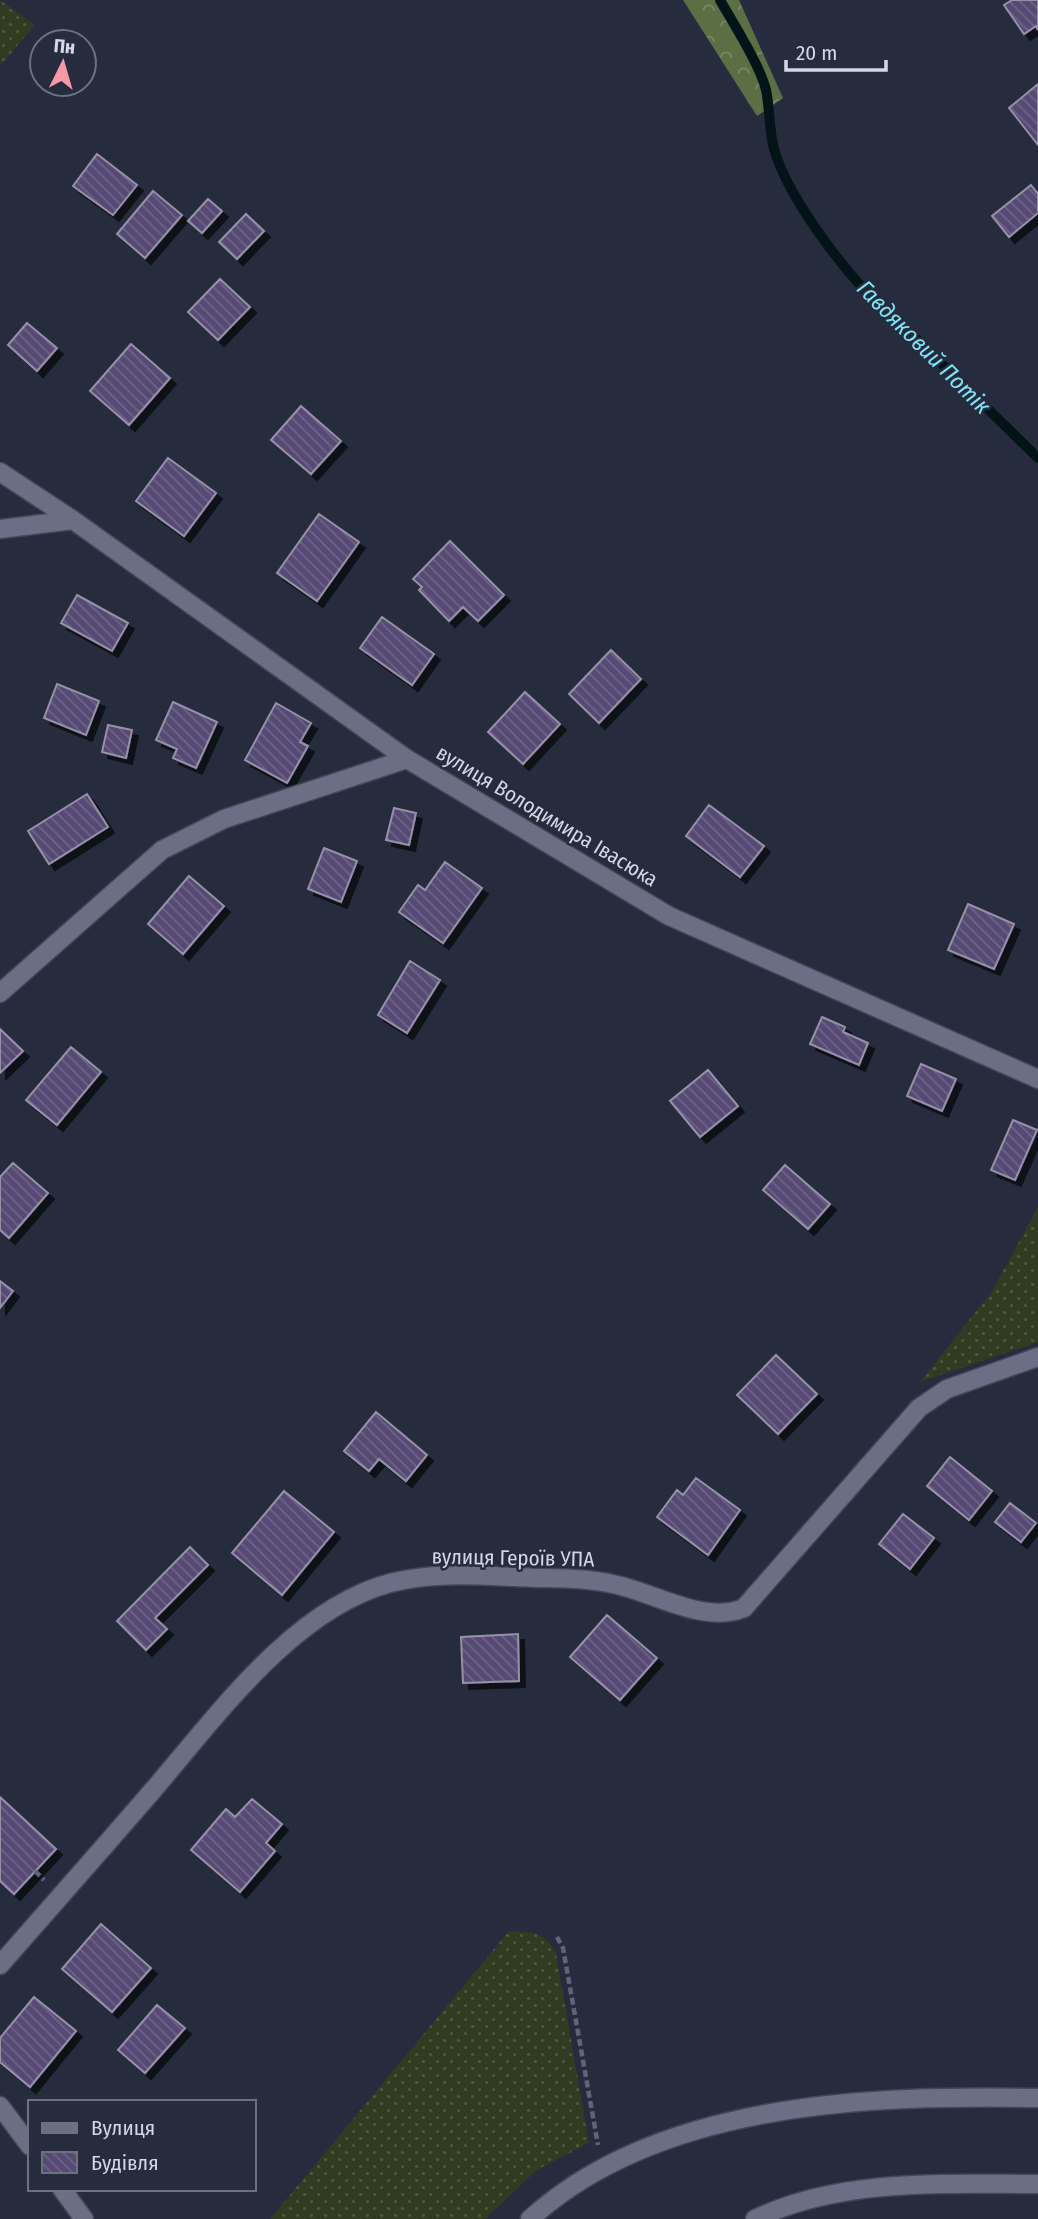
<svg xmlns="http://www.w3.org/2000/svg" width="1038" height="2219" font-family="'Fira Sans Condensed',sans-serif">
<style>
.grass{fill:url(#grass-dots)}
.forest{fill:url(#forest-crowns)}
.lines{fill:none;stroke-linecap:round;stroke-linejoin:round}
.stream{stroke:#021417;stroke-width:10}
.building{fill:url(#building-back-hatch);stroke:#9690a8;stroke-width:2;filter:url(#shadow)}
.service-casing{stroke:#424656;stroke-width:21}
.minor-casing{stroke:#424656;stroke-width:21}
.tertiary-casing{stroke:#424656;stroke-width:21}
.path{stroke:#606475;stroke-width:4.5;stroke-dasharray:7 3.5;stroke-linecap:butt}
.service{stroke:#6a6f86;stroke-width:18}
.minor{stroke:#6a6f86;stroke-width:18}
.tertiary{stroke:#6a6f86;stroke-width:18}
.labels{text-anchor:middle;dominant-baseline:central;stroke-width:5;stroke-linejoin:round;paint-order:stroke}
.street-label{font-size:21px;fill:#d4d7e4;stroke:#262b3e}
.water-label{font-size:23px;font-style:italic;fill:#80e5f4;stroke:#262b3e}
</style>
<defs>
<pattern id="grass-dots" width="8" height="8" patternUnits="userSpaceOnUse" patternTransform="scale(1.75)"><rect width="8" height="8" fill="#303b21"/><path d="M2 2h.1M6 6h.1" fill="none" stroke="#4d5741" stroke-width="1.8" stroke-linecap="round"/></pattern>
<pattern id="forest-crowns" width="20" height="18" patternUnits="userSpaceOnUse" patternTransform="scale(1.75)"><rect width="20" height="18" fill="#5c6e44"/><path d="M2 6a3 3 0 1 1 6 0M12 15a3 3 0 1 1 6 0" fill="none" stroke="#7a8968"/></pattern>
<pattern id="building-back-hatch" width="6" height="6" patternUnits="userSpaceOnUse" patternTransform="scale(1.75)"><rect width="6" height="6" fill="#564a73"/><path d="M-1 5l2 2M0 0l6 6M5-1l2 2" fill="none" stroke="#6d6387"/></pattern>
<filter id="shadow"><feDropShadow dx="6" dy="6" stdDeviation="0" flood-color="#0009"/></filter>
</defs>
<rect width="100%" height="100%" fill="#262b3e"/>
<path class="grass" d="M0 0 35 25 0 66Z
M1038 1207V1342L920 1382 992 1291Z
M509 1931C531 1932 545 1931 556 1953L589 2143 537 2170 485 2219H270Z"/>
<path class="forest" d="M683 0H739L783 98 757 116Z"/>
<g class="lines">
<path class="stream" d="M720 0C733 23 760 65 766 90 770 109 769 130 774 149 788 199 856 290 897 320L1038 458"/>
</g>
<path class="building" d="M1012 0H1038V30L1036 26 1024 34 1004 5Z
M1038 84V145L1009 108Z
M97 154 137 185 113 215 73 186Z
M1031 185 1038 194V213L1009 237 992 216Z
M153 191 182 215 145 258 117 234Z
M208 199 222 211 202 233 188 221Z
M246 214 264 231 237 259 219 242Z
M220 279 250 307 218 340 188 312Z
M27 323 57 348 37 371 8 345Z
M131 344 170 378 129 425 90 391Z
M301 406 341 441 311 474 271 440Z
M168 458 216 493 184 536 136 501Z
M319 514 359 542 317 601 277 573Z
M450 541 504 595 478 621 463 607 449 621 419 590 422 587 413 579Z
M77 595 128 623 112 651 61 623Z
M382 617 434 654 412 685 360 648Z
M611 650 641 679 599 723 569 694Z
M57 684 99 701 86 735 44 718Z
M525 692 560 724 523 764 488 732Z
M173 702 217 722 196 768 173 758 177 749 156 740Z
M276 703 311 723 300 742 308 746 287 783 245 760Z
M108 725 132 730 126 758 102 752Z
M87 794 108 827 49 864 28 831Z
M709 805 764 846 740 877 686 836Z
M394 808 416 813 409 845 386 840Z
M324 848 357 861 341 902 308 889Z
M445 862 482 888 443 943 399 912 418 885 425 890Z
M189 876 224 906 183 954 148 924Z
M968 904 1014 924 994 969 948 950Z
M410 961 440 980 407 1033 378 1015Z
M822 1017 845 1027 843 1032 868 1043 859 1065 810 1044Z
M0 1029 23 1051 0 1073Z
M71 1047 101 1072 57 1125 26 1100Z
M921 1064 956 1079 942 1111 907 1096Z
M708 1070 738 1106 700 1137 670 1101Z
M1013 1120 1037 1130 1015 1180 991 1170Z
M13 1163 48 1193 9 1238 0 1230V1177Z
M785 1165 830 1204 808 1229 763 1190Z
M0 1281 13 1291 0 1308Z
M776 1355 817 1394 778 1434 737 1395Z
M376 1412 427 1455 406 1481 379 1459 369 1471 344 1451Z
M950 1457 992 1491 969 1520 927 1486Z
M696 1478 740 1510 708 1555 657 1517 677 1490 683 1495Z
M284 1491 334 1532 282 1595 232 1553Z
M1010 1503 1036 1523 1021 1542 995 1522Z
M903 1514 934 1538 910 1569 879 1544Z
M190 1547 208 1565 155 1618 167 1629 146 1650 117 1621Z
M607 1615 657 1658 620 1700 570 1657Z
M518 1634 519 1681 463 1683 461 1637Z
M0 1797 56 1849 14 1894 0 1881Z
M252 1799 282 1824 266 1843 275 1851 240 1892 191 1850 226 1809 235 1817Z
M101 1924 151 1968 112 2012 62 1969Z
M34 1997 76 2031 30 2087 0 2062V2038Z
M157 2005 185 2028 145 2073 118 2050Z"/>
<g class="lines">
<g class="service-casing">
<path id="service" d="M755 2219C841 2178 945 2184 1038 2184"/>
</g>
<g class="minor-casing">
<path id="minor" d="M0 472 73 520 407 759 669 916 1038 1079
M0 529 73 520
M0 993 162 850 224 819 407 759
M0 1965C51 1907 103 1848 154 1789 216 1717 293 1609 390 1583 439 1570 492 1577 543 1578 569 1578 596 1579 621 1586 658 1595 706 1624 744 1608L919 1408 947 1389 1038 1357
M0 2106 30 2146
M62 2189 84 2219"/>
</g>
<g class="tertiary-casing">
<path id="tertiary" d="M530 2219C659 2101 873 2095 1038 2098"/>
</g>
<path class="path" d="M35 1871 44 1880
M557 1937 563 1948 598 2145"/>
<use href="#service" class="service"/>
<use href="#minor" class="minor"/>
<use href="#tertiary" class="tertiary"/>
</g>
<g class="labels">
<g class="street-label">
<text transform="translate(547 816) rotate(31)">вулиця Володимира Івасюка</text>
<text transform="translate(513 1558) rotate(1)">вулиця Героїв УПА</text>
</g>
<g class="water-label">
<text transform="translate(924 347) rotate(45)">Гавдяковий Потік</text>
</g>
</g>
<rect x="28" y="2100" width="228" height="91" fill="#262b3e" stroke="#6c7080" stroke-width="2"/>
<rect x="42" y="2123" width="35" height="10" fill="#6a6f86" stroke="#6c7080" stroke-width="2"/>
<text x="91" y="2135" font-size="21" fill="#d4d7e4">Вулиця</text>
<rect x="42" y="2152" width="35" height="21" fill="url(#building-back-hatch)" stroke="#6c7080" stroke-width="2"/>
<text x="91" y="2170" font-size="21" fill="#d4d7e4">Будівля</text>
<g transform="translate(63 63) rotate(5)"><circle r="33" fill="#262b3e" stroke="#6c7080" stroke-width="2"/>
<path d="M0-5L12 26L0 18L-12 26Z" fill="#f39aa7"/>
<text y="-10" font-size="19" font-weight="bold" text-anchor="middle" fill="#d4d7e4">Пн</text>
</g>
<path d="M786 60v10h100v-10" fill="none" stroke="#d4d7e4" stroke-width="3.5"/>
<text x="796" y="60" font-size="21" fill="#d4d7e4" stroke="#262b3e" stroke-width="5" paint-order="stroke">20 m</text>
</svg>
